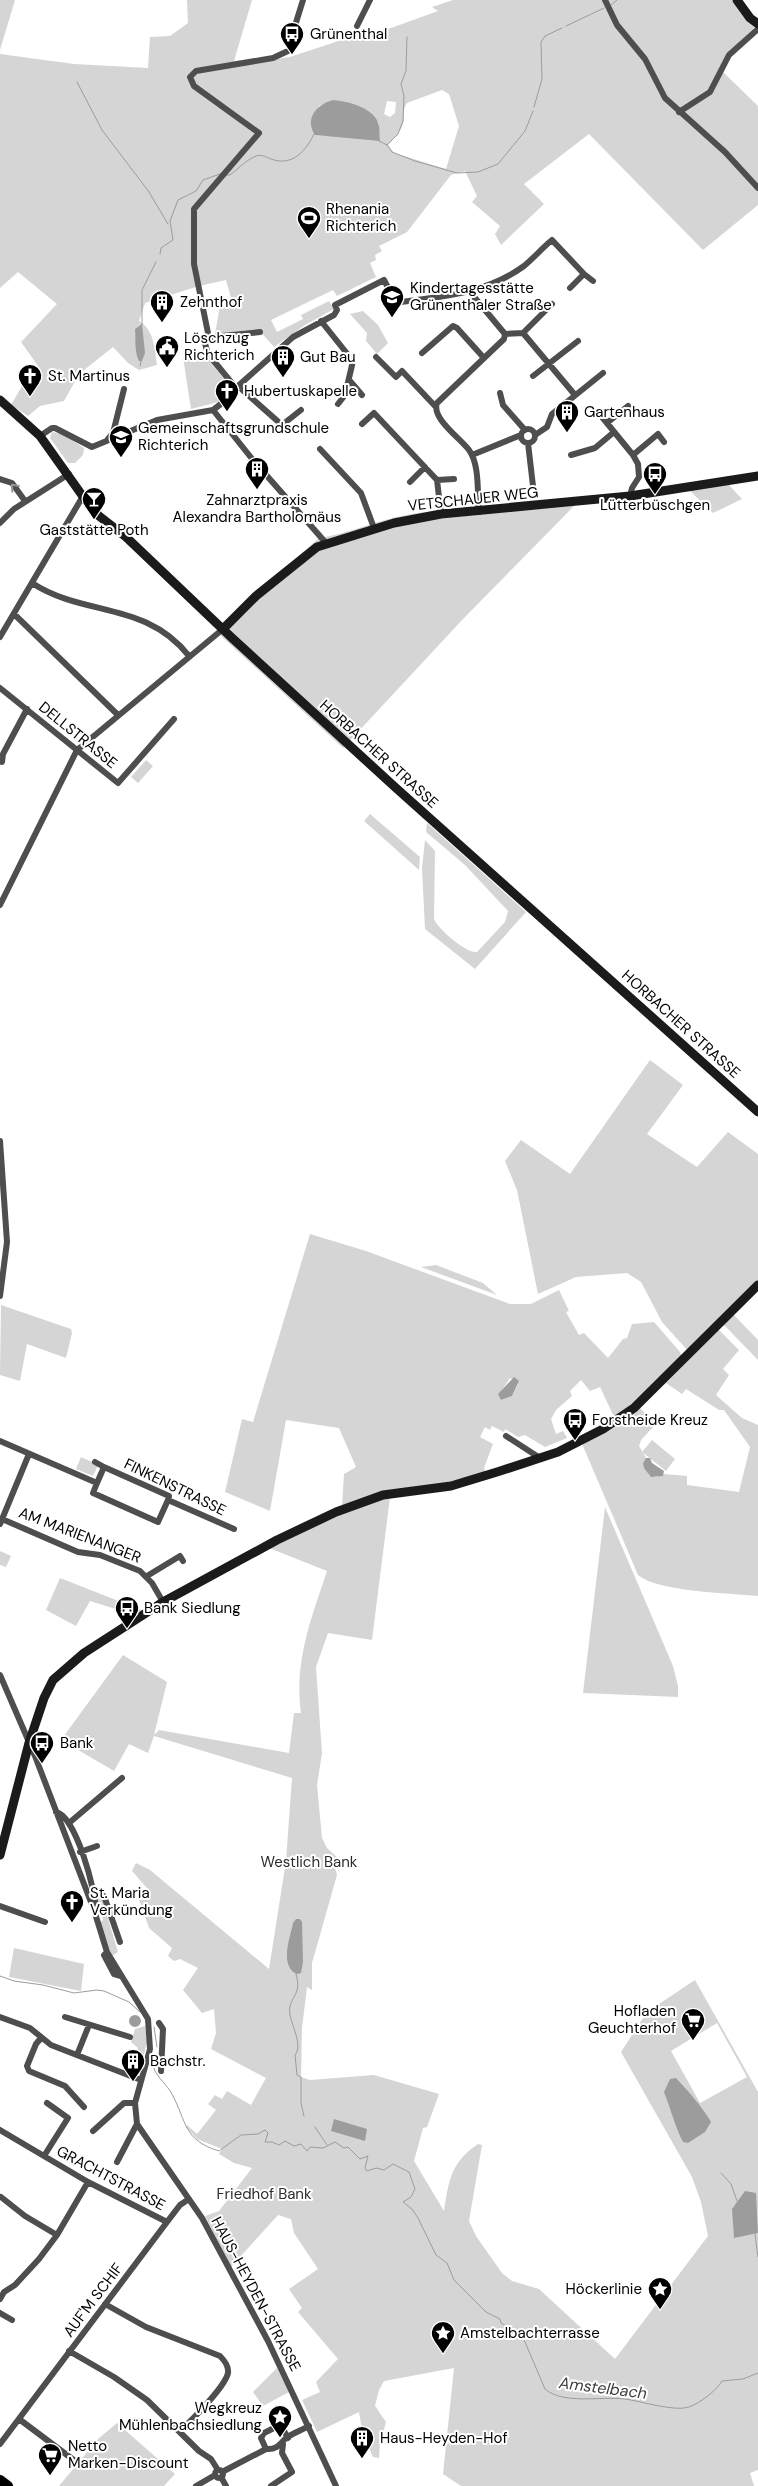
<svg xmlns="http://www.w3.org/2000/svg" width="758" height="2486" font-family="'DM Sans',sans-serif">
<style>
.green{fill:#d5d5d5;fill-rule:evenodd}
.water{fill:#9c9c9c}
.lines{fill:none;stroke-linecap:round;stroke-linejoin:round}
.stream{stroke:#9c9c9c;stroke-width:1}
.primary-casing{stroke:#dbdbdb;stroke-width:11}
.street{stroke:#4e4e4e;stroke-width:6}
.secondary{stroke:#1b1b1b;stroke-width:9}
.primary{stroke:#000;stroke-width:10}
.oneway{stroke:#959595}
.labels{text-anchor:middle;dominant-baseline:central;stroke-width:4;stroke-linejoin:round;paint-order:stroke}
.poi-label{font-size:15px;fill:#000;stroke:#fff;text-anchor:start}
.street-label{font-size:15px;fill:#000;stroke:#fff}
.park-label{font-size:15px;fill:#2c2c2c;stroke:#fff}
.water-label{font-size:16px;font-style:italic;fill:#3d3d3d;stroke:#fff}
</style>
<rect width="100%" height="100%" fill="#fff"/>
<path class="green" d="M0 0H15L0 50Z
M187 0H252L234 61 253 59 252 63 290 57 366 32 369 36 438 11 432 7 453 0H732L743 16 755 27 730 51 723 72 758 106V205L703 250 589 134 524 184 544 204 501 245 495 234 500 226 472 202 477 196 465 171 451 175 407 232 379 246 382 251 375 255 376 260 370 263 376 277 337 296 333 290 271 320 277 332 303 319 301 315 329 301 334 309 305 325 274 347 258 329 215 334 221 300 231 298 226 280 199 286 145 303 139 321C154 329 155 350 157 365L139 370 128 363 113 347 79 374 64 401 40 406 28 416 11 405 25 381 41 370 21 342 57 304 18 272 0 288V54L74 64 148 68 150 37 170 36 188 23ZM442 90 449 94 459 126 446 169 394 153 388 145C394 138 400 133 403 124 405 116 402 110 407 103ZM333 100C352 102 369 108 379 124V139L315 135 319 106ZM387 101 396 102 395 113 390 117 384 114Z
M363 311 378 325 388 343 377 354 366 341 367 333 350 314Z
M203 353 230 386V390L218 402 191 409 183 357Z
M52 432C62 433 75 442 84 448L83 455 75 463H68L50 438Z
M728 484 742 499 713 513 689 490Z
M574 506 463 619 343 748 221 636 217 628 319 538C346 534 370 523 397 517 454 504 516 508 574 506Z
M146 760 153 766 138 783 131 777Z
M370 814 420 857 419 870 364 821Z
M427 823 526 912 475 969 425 929 422 868 425 840 435 851 434 919C438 929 467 954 477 952L505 922 508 911 465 865 426 832Z
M650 1060 683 1085 647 1134 697 1167 728 1132 758 1154V1281L689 1352 662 1322 641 1282 627 1273 576 1277 538 1294 517 1190 505 1161 521 1140 570 1174Z
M310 1234 366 1251 510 1304H531L559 1290 569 1311 566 1312 579 1335 584 1333 608 1358 623 1339 627 1338 632 1324 654 1322 680 1352 682 1358 639 1402 615 1419 600 1387 590 1391 581 1380 570 1391 572 1396 556 1410 551 1419 556 1434 563 1431 567 1438 545 1447 525 1435 518 1437 505 1429 504 1432 492 1426 490 1430 485 1427 480 1437 493 1444 484 1468 486 1473 342 1507 344 1474 356 1467 339 1428 286 1420 270 1511 225 1492 242 1419 253 1422ZM510 1378 518 1384 512 1396 501 1400 502 1390Z
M436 1265 483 1283 497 1295 421 1267Z
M1 1305 71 1329 72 1333 66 1358 27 1344 20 1381 0 1375Z
M733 1314 758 1340V1360L724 1325Z
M718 1329 739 1350 723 1369 729 1375 716 1395 742 1418 758 1425V1596C729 1593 658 1592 638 1575L583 1446V1443L640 1408 656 1424 641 1440 639 1446 646 1458 643 1463 651 1476 657 1477 664 1474 687 1476V1485L739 1492 750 1447 724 1410H719L686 1389 682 1394 666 1383Z
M652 1440 675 1459 666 1471 642 1452Z
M81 1457 98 1465 93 1476 76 1469Z
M390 1497 372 1640 328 1633 316 1667 322 1753 317 1785 322 1838 327 1848 338 1858 334 1864 337 1875 312 1963V1990L307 1987 302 2028 301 2077 310 2080 374 2075 439 2094 427 2127 423 2128 414 2161 444 2211C449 2181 450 2163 478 2144L482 2145 469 2221 476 2236 502 2273 512 2281 539 2289 615 2359 708 2236 701 2202 692 2177 621 2052 647 2012 695 1980 758 2092V2470L750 2473 754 2486H461L443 2474 454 2368 384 2381 379 2390 375 2406 386 2422 380 2444 379 2458 373 2457 362 2430 359 2412 317 2432 302 2400 320 2392 316 2382 338 2359 298 2312 302 2308 289 2289 318 2269 294 2233 291 2219 278 2215 231 2267 205 2216 219 2211 252 2168 234 2163 219 2154 222 2149 197 2139 186 2127 187 2125 197 2134 216 2110 208 2104 215 2095 222 2099 227 2091 251 2105 266 2078 211 2049 216 2033 214 2009 202 2013 183 1990 198 1968 180 1959 174 1961 168 1956 172 1948 149 1928 137 1893 147 1888 132 1871 136 1863 150 1870 269 1969 286 1861 292 1778 154 1736 148 1753 129 1744 114 1771 61 1740 123 1655 167 1682 154 1735 159 1730 289 1753 294 1713H301C294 1662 311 1619 327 1571L269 1548 342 1512ZM717 2023 747 2077 700 2103 671 2051Z
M605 1507 673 1666 678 1686V1697L583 1693Z
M0 1551 11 1556 6 1567 0 1565Z
M60 1578 144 1611 128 1620 122 1611 90 1601 76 1626 46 1610Z
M97 1898 102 1899 118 1952 112 1956 100 1923 103 1920Z
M14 1948 84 1964 81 1991 9 1977Z
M145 2026 147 2042 140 2071 138 2073 130 2070 138 2048 131 2042 135 2029Z
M277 2368 289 2392 263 2406 253 2392Z
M117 2423 175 2474 164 2486H59L99 2438Z"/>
<path class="water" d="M333 100C348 101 376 108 379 126 380 131 379 136 380 141L315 135C304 119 317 104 333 100Z
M142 324 145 353 142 361H139C134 351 136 339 135 329Z
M514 1377 519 1381 512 1396 501 1400 498 1394Z
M646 1458H650L652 1463 664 1471 663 1476 651 1477 644 1468 643 1463Z
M296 1919H300L302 1922 303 1962 301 1973 297 1974C279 1966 290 1938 293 1923Z
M129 2021a6 6 0 1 1 12 0a6 6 0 1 1-12 0Z
M676 2078C689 2092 701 2105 711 2122L705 2132 688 2143 683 2142C676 2129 670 2107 664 2092L670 2079Z
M334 2119 367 2129 365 2141 331 2131Z
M745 2191 756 2193 758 2233 734 2238 732 2209Z"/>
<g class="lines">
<path class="stream" d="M611 5 617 0
M566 26 604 8
M77 82 102 130 149 192 168 224
M534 107 542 79 541 42 545 36 562 28
M379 141 387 145 392 152 415 161 457 173 478 172 498 164 525 131 533 111
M387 145 398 134 403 121 404 96 401 84 406 71 407 37
M226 175H230C238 169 246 160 256 156 261 154 266 157 271 159 292 167 306 151 314 134
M160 254 161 248 173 240 170 221 178 200 196 191 203 180 220 174
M142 325V290L156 262
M140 366 141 361
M296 1974C303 1997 287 1997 290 2015 292 2026 303 2046 295 2055L297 2075 301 2077V2103L304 2116
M0 1976 14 1981 43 1985 74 1993 97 1990 104 1991 129 2002 140 2012
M154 2027 157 2047
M157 2054 154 2069C158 2078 167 2085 172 2094 187 2122 183 2140 219 2151L241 2135 258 2134 265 2130 268 2133 265 2142H272L279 2145 285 2141 294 2146 301 2144 307 2151 310 2147 323 2148 335 2142 344 2148 348 2147 360 2159 368 2156 365 2168 367 2171 376 2168 384 2170 393 2164 409 2172 415 2189 411 2197 403 2202 412 2209 418 2218 436 2255 447 2263 454 2280 486 2312 500 2319 501 2323 522 2335 545 2389C564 2405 600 2396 625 2399 640 2401 675 2412 689 2407 700 2403 716 2391 722 2381L743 2379 758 2373
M315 2127 327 2145
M721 2173 731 2184 737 2201
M755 2234 758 2257"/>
<g class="primary-casing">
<path id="primary" d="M0 2480 8 2486"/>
</g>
<path class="street" d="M605 0 617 25 645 59 665 98 725 152 758 188
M357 26 370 0
M679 112 710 92 729 55 758 29
M570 288 584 274
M470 292 505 334 504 339 437 403C431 418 460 438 469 450 480 465 477 493 479 512
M321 321 353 361 345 395 338 404
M523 333 575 395
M505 334 523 333 552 304
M209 338 194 264V209L259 133 194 86 190 77 196 71 273 58 290 50 289 45 303 0
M422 353 453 326 457 328 484 358
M376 357 396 377 402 371 435 406
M533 376 578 341
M350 381 362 395
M238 386 282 425 301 410
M236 388 208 354 204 340 212 337 260 332
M500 393 503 405 525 430
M213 410 253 460 326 543
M602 417 633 455 638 464 639 477 632 488 630 496
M607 423 628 406
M362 424 374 413 437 480 441 514
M521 436a7 7 0 1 1 14 0a7 7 0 1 1-14 0Z
M535 435 547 427 552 414 603 373
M40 436 52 428H55L92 447 157 420 213 410 230 397 238 386 293 337 334 315 337 310 335 305 384 280 394 299 400 302C444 297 487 293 524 266 534 258 542 248 552 240L584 274 593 281
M108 439 113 433 124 389
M528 443 533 486
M320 449 361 493 374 528
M472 455 521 435
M571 455 595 448 614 432
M633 455 658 434 664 442
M0 479 12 483 25 501
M437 480 454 479
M410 482 425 467
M0 523 14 509 69 474
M32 583C84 617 146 601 189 656
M14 614 118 715
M0 637 83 496
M0 688 118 783 174 719
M2 762 3 754 27 709
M0 905 77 750 223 629
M0 1141 7 1242 0 1296
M506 1436 540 1458
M0 1441 97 1483 104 1467 169 1496 168 1500 234 1529
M95 1462 104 1467
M97 1483 93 1493 158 1522 168 1500
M2 1519 78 1552 100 1555 140 1571 152 1583 163 1602
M0 1524 29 1454
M147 1576 180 1556 183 1561
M0 1675 35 1756 94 1910 107 1952 148 2019 150 2049 135 2103 137 2124 202 2218 268 2341 336 2486
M56 1812C76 1816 96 1892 96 1911
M69 1823 122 1778
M80 1852 97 1846
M95 1893 104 1896 120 1942
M0 1906 45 1922
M107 1952 104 1955 114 1974 121 1976
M0 2017 30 2028 51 2045 141 2080
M65 2017 130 2037
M159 2023 163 2029 161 2071
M41 2038 36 2044 27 2066 29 2071 65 2086 84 2107
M77 2055 89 2025
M0 2130 88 2182 167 2222
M93 2131 124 2103H135
M44 2156 68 2118 47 2103
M117 2162 137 2124
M1 2197 25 2216 57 2235
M0 2299 4 2292 15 2285 39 2259 57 2235 88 2182
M105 2304 146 2327 220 2356C225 2361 229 2366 228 2373 225 2387 191 2421 180 2431
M0 2313 12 2320
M69 2351 114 2377 147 2400 199 2451 211 2459 218 2470
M19 2419 75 2461
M0 2444 167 2222 180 2205 189 2199
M266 2449 261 2438 264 2433 276 2427 284 2431 288 2438
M215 2474a4 4 0 1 1 8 0a4 4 0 1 1-8 0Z
M222 2472 266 2449C277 2450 280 2444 286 2438 293 2433 302 2430 309 2426
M221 2477 226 2486
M196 2486 215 2475
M271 2486 292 2472 282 2453 283 2444"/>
<path class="secondary" d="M737 0 750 18 758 24
M0 400 40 436 89 505 99 516 126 537 231 637 396 788 758 1112
M223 629 256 596 317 547 394 523 441 514 630 496 758 476
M0 1855 29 1743 44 1698 53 1680 84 1653 163 1602 277 1540 336 1512 383 1495 451 1486 497 1472 558 1452 603 1429 634 1408 758 1285"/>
<use href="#primary" class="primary"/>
</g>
<defs><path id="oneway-chevron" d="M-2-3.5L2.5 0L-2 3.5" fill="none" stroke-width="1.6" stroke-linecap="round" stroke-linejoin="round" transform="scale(1.25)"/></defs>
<use class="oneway" href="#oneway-chevron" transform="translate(14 487) rotate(-131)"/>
<defs>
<g id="bus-pin" transform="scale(1.25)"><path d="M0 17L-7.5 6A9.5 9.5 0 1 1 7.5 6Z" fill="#000" stroke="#fff"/><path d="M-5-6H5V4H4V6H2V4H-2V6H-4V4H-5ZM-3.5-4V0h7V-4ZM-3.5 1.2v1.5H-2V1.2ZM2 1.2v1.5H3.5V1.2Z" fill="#fff"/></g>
<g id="stadium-pin" transform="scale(1.25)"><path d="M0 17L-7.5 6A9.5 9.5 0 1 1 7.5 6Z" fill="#000" stroke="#fff"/><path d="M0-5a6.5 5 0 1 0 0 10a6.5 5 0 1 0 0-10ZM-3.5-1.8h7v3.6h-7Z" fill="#fff"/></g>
<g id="school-pin" transform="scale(1.25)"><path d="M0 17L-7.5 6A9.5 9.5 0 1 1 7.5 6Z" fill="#000" stroke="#fff"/><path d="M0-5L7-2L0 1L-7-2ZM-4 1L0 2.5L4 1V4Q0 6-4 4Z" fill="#fff"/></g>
<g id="building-pin" transform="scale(1.25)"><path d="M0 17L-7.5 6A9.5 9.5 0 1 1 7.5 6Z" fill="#000" stroke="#fff"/><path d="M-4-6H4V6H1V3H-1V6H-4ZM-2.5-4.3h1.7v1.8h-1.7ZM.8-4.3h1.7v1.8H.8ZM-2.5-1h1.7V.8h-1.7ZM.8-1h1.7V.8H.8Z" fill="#fff"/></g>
<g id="civic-pin" transform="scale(1.25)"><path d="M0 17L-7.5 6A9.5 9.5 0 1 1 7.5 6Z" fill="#000" stroke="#fff"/><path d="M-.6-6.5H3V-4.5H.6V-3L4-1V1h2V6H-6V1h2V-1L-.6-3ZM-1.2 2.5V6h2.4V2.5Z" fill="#fff"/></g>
<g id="church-pin" transform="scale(1.25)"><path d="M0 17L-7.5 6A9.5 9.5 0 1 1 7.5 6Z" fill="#000" stroke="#fff"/><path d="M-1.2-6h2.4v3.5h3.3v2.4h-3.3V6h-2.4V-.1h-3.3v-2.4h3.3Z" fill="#fff"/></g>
<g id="bar-pin" transform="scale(1.25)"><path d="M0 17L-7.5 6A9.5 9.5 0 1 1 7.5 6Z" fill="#000" stroke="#fff"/><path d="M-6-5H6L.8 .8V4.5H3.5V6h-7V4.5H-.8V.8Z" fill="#fff"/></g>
<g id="supermarket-pin" transform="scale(1.25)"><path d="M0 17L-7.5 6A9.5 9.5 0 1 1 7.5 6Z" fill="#000" stroke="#fff"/><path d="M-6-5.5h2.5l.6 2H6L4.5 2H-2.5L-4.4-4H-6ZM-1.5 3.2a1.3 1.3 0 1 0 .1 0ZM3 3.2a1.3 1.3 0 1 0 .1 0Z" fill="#fff"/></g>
<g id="sight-pin" transform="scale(1.25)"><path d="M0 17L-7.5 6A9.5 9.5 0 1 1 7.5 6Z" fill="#000" stroke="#fff"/><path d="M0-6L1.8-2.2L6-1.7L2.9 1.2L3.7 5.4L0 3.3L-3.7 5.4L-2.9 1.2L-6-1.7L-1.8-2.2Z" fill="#fff"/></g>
</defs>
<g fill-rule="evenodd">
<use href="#bus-pin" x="292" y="34"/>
<use href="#stadium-pin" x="309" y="218"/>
<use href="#school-pin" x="392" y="297"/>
<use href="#building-pin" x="162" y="302"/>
<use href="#civic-pin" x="167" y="347"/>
<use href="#building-pin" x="283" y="357"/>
<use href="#church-pin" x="30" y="376"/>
<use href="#church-pin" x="227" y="391"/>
<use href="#building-pin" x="567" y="412"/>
<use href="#school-pin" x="121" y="437"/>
<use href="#building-pin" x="257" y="469"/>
<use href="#bus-pin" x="655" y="474"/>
<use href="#bar-pin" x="94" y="499"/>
<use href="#bus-pin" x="575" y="1420"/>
<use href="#bus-pin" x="127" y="1608"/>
<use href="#bus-pin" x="42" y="1743"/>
<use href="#church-pin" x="72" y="1902"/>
<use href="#supermarket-pin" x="693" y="2020"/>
<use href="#building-pin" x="133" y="2061"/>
<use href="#sight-pin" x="660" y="2289"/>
<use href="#sight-pin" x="443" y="2333"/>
<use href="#sight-pin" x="280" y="2417"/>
<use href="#building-pin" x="362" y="2438"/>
<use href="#supermarket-pin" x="50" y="2455"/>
</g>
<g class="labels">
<g class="poi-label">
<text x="310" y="34">Grünenthal</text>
<text x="326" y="209">Rhenania<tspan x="326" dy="17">Richterich</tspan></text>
<text x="410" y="288">Kindertagesstätte<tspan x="410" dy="17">Grünenthaler Straße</tspan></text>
<text x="180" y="302">Zehnthof</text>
<text x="184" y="338">Löschzug<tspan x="184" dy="17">Richterich</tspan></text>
<text x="300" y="357">Gut Bau</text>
<text x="48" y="376">St. Martinus</text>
<text x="244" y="391">Hubertuskapelle</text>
<text x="584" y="412">Gartenhaus</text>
<text x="138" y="428">Gemeinschaftsgrundschule<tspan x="138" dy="17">Richterich</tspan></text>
<text x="257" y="500" text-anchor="middle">Zahnarztpraxis<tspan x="257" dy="17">Alexandra Bartholomäus</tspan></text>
<text x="655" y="505" text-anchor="middle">Lütterbüschgen</text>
<text x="94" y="530" text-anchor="middle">Gaststätte Poth</text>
<text x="592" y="1420">Forstheide Kreuz</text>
<text x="144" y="1608">Bank Siedlung</text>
<text x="60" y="1743">Bank</text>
<text x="90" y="1893">St. Maria<tspan x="90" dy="17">Verkündung</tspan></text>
<text x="676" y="2011" text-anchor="end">Hofladen<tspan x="676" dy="17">Geuchterhof</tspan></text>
<text x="150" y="2061">Bachstr.</text>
<text x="642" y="2289" text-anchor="end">Höckerlinie</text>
<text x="460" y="2333">Amstelbachterrasse</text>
<text x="262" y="2408" text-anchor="end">Wegkreuz<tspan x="262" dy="17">Mühlenbachsiedlung</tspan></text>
<text x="380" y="2438">Haus-Heyden-Hof</text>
<text x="68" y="2446">Netto<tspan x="68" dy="17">Marken-Discount</tspan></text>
</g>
<g class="street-label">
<text transform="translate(473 499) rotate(-6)">VETSCHAUER WEG</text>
<text transform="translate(78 735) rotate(39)">DELLSTRASSE</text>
<text transform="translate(379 754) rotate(42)">HORBACHER STRASSE</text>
<text transform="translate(681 1024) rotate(42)">HORBACHER STRASSE</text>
<text transform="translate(175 1487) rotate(26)">FINKENSTRASSE</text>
<text transform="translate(80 1535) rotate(21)">AM MARIENANGER</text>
<text transform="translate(111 2178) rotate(28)">GRACHTSTRASSE</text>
<text transform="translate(256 2294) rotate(62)">HAUS-HEYDEN-STRASSE</text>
<text transform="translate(93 2300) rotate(-53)">AUF'M SCHIF</text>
</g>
<g class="park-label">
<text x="309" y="1862">Westlich Bank</text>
<text x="264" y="2194">Friedhof Bank</text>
</g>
<g class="water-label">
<text transform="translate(603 2388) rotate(7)">Amstelbach</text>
</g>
</g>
</svg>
